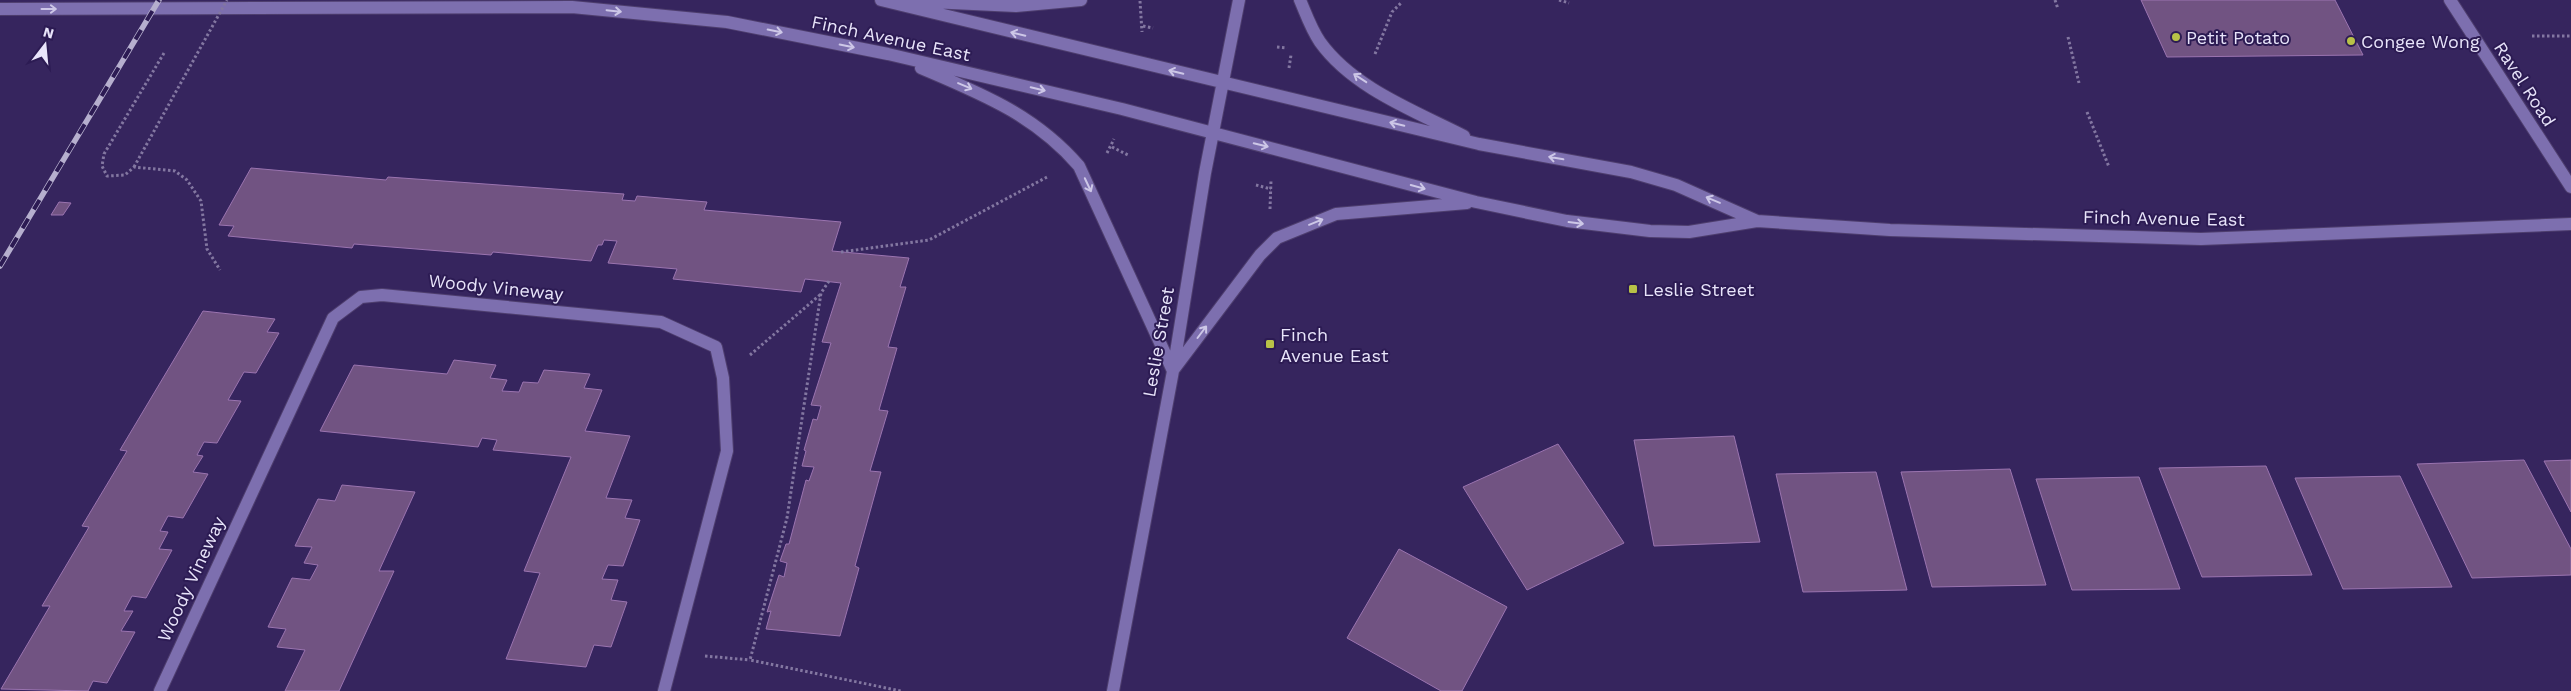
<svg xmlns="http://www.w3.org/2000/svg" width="2571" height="691" font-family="'Work Sans',sans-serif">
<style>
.building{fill:#715382;stroke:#9b74b0}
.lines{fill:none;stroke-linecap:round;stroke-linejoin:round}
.street-casing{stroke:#4e3e6e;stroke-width:14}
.secondary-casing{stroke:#4e3e6e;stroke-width:14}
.path{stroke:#8377a1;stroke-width:3;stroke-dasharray:2.5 2.5;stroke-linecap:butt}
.street{stroke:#7d6faf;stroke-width:12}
.secondary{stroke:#7d6faf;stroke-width:12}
.rail-casing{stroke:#b6afce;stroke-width:5.5}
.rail{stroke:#2c1b53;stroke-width:4;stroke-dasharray:11;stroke-linecap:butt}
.path-bridge{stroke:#8377a1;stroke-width:3;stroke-dasharray:2.5 2.5;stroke-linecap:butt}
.oneway{stroke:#cdc7e7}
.poi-dot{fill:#b8c147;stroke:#2c1b53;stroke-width:2}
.labels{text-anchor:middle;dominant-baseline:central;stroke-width:4;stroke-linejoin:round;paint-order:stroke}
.poi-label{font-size:18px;fill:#e8e4fa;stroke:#2c1b53;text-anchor:start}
.street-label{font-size:18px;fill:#e8e4fa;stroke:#2c1b53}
</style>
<rect width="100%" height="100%" fill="#36255e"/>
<path class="building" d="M2141 0H2335L2363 55 2167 57Z
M251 168 386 180 388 177 624 194 622 200 635 201 637 196 707 202 704 210 841 222 832 251 909 258 900 287H906L888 347 897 348 879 410 888 411 870 471 881 472 855 566 859 568 840 636 766 629 771 611 767 612 779 575 784 577 787 563 780 561 786 544H789L806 480 809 481 814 467 802 466 806 451 804 450 813 419 817 420 821 406 811 405 831 343 822 342 841 283 805 279 801 292 673 279 677 269 608 263 617 241 604 240 602 245H598L591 261 493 252 491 255 354 244 352 248 228 236 234 226 219 225Z
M59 202 71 203 63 215H51Z
M203 311 275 319 267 332 279 333 256 373 244 372 228 400 241 401 217 443 204 442 197 455 203 456 193 472 208 474 183 518 168 516 160 531 168 532 159 549 172 550 146 598 132 596 124 611H133L121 631 135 632 107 683 93 681 88 691 1 689 50 606H42L89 527 82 526 127 451 120 450Z
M454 360 496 365 490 378 507 380 502 391 519 392 523 382 538 383 544 370 590 374 584 388 602 390 585 431 630 436 606 498 632 500 625 518 640 520 623 566 608 565 602 579 618 580 611 600 627 602 611 647 594 645 586 667 506 659 540 573 524 571 571 457 493 450 497 440 482 438 478 447 320 431 354 365 447 374Z
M1734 436 1760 542 1654 546 1634 440Z
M1558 444 1624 543 1527 590 1463 487Z
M2524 460 2571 549V575L2472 578 2417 464Z
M2571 460V512L2544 461Z
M2266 466 2312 575 2202 577 2159 468Z
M2010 469 2046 585 1932 587 1901 472Z
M1876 472 1907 590 1803 592 1776 474Z
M2400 476 2452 587 2343 589 2295 478Z
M2139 477 2180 589 2072 590 2036 479Z
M342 485 415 492 379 571H394L339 691H285L305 650 277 647 286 629 268 627 292 578 310 580 318 565 304 563 312 547 295 546 318 499 335 501Z
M1399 549 1507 607 1462 691H1441L1347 638Z"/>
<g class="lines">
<g class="street-casing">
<path id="street" d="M2450 0 2571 187
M160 691 333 318 361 297 382 295 661 322 716 347 723 378 727 451 664 691"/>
</g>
<g class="secondary-casing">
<path id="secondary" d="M881 0 1479 144 1631 172 1676 185 1757 221
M1300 0C1306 14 1311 29 1320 42 1353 88 1415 111 1464 136
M909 1 1016 6 1081 0
M0 9 572 7 727 22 888 54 1122 109 1476 202 1567 221 1650 231 1689 232 1757 221 1890 230 2201 239 2571 224
M921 68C982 94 1035 115 1079 166L1173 371
M1174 369 1260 255 1277 238 1336 214 1467 203
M1113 691 1173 371 1205 173 1239 0"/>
</g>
<path class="path" d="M1559 0 1569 3
M2055 0 2058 9
M1140 1 1142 32
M1143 26 1153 28
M2532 36H2571
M2068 37 2079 83
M1277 47 1287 48
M164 53 104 154 102 166 107 176 125 175 134 167 175 171 187 180 201 201 207 249 220 270
M1375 54 1392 12 1402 2
M1289 68 1291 55
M2087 112 2109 167
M1112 147 1128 155
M1107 153 1114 139
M1256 185 1271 189
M1270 209 1271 180
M841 252 929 240 1049 176
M829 281 821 293 787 518 750 660 901 691
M750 355 821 294
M705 656 750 660"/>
<use href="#street" class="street"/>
<use href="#secondary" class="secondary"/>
<g class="rail-casing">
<path id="rail" d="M0 266 159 0"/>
</g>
<use href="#rail" class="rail"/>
<path class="path-bridge" d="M134 167 227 0"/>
</g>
<defs><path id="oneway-shaft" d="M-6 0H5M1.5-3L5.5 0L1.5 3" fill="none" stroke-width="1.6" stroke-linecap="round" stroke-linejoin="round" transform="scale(1.25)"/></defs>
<g class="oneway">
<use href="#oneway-shaft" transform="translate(49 9)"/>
<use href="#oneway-shaft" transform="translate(614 11) rotate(6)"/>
<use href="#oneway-shaft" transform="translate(775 31) rotate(11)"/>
<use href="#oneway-shaft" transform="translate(1018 34) rotate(-166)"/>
<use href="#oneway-shaft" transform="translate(847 46) rotate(11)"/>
<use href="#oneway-shaft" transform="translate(1176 72) rotate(-167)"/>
<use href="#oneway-shaft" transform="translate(1360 78) rotate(-147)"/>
<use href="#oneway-shaft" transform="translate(965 86) rotate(23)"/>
<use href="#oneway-shaft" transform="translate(1038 89) rotate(13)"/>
<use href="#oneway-shaft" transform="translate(1397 124) rotate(-167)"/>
<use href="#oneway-shaft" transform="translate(1261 145) rotate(14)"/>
<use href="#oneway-shaft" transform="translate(1556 158) rotate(-170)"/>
<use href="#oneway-shaft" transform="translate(1088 185) rotate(65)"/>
<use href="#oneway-shaft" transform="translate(1418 187) rotate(15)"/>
<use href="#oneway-shaft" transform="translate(1713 200) rotate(-157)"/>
<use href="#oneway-shaft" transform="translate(1316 222) rotate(-22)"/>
<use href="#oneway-shaft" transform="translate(1576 223) rotate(7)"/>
<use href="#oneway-shaft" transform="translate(1202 332) rotate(-53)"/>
</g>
<g class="poi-dot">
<circle cx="2176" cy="37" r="5"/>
<circle cx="2351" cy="41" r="5"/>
<rect x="1628" y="284" width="10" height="10" rx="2.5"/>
<rect x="1265" y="339" width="10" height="10" rx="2.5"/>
</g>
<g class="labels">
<g class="poi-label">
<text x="2186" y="37">Petit Potato</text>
<text x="2361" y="41">Congee Wong</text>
<text x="1643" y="289">Leslie Street</text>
<text x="1280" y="334">Finch<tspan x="1280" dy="21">Avenue East</tspan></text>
</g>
<g class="street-label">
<text transform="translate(891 38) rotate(12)">Finch Avenue East</text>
<text transform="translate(2525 84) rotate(57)">Ravel Road</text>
<text transform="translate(2164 218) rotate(1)">Finch Avenue East</text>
<text transform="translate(496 287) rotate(6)">Woody Vineway</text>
<text transform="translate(1158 342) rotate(-80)">Leslie Street</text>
<text transform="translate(191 579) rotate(-65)">Woody Vineway</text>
</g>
</g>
<g transform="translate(45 45) rotate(16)" stroke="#2c1b53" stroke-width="4" paint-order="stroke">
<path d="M0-4L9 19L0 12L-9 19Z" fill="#e8e4fa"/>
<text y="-8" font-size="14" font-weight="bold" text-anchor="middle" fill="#e8e4fa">N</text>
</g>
</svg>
